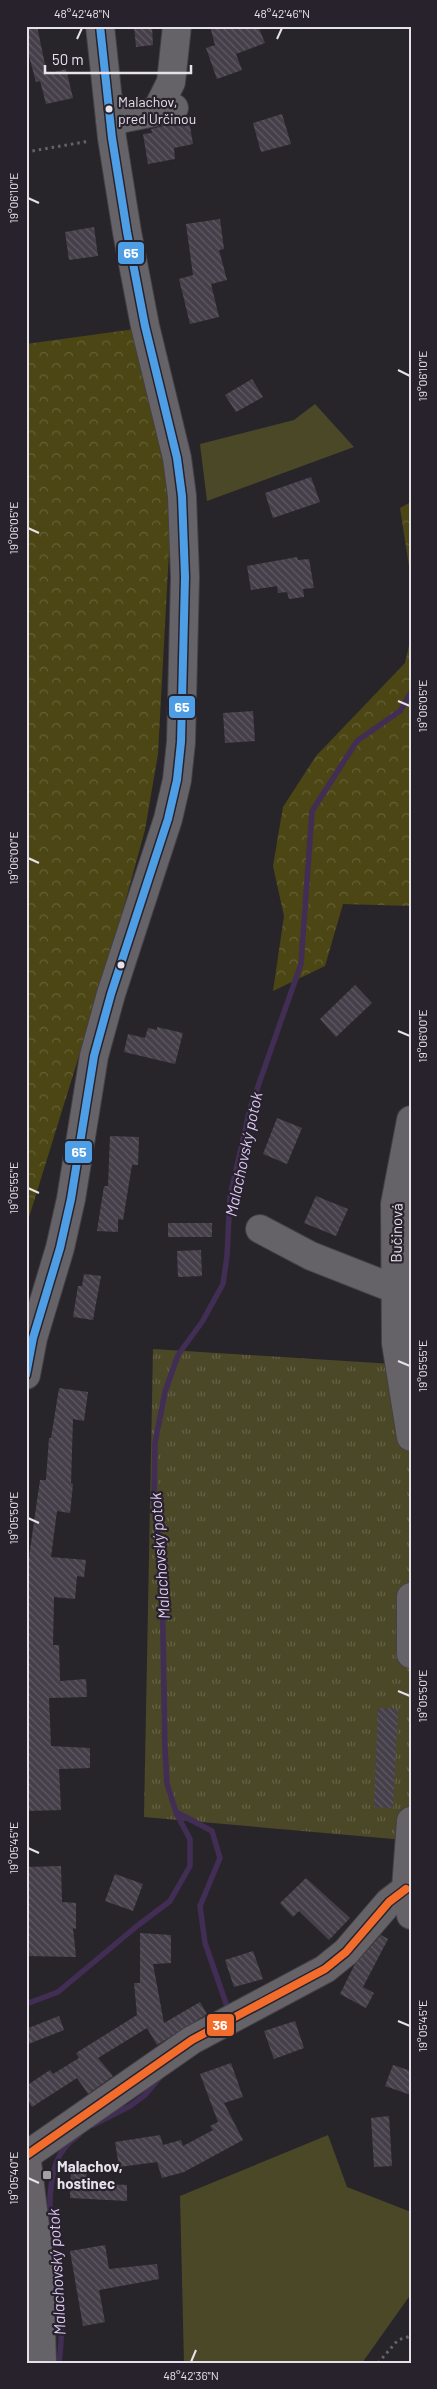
<svg xmlns="http://www.w3.org/2000/svg" width="437" height="2389" font-family="Barlow,sans-serif">
<style>
.green{fill:#4b4828}
.forest{fill:url(#forest-crowns)}
.park{fill:url(#park-tufts)}
.lines{fill:none;stroke-linecap:round;stroke-linejoin:round}
.stream{stroke:#422d55;stroke-width:5.5}
.building{fill:url(#building-back-hatch)}
.minor-casing{stroke:#444146;stroke-width:30}
.path{stroke:#656467;stroke-width:3;stroke-dasharray:2.5 4;stroke-linecap:butt}
.minor{stroke:#656368;stroke-width:28}
.bus-1-casing{stroke:#28222d;stroke-width:11}
.bus-2-casing{stroke:#28222d;stroke-width:11}
.bus-1{stroke:#4d9ee5;stroke-width:8}
.bus-2{stroke:#f36c2b;stroke-width:8}
.ticks{fill:none;stroke:#e6e2e9;stroke-width:2}
.bus-dot{fill:#e6e2e9;stroke:#28222d;stroke-width:2}
.poi-dot{fill:#a4a0a6;stroke:#28222d;stroke-width:2}
.labels{text-anchor:middle;dominant-baseline:central;stroke-width:4.5;stroke-linejoin:round;paint-order:stroke}
.bus-label{font-size:14px;fill:#e6e2e9;stroke:#28222d;text-anchor:start}
.street-label{font-size:15px;fill:#e6e2e9;stroke:#28222d}
.poi-label{font-size:15px;font-weight:bold;fill:#e6e2e9;stroke:#28222d;text-anchor:start}
.water-label{font-size:16px;font-style:italic;fill:#dec9f5;stroke:#28222d}
.line-badge{stroke:#28222d;stroke-width:2}
.badge-label{font-size:14px;text-anchor:middle;font-weight:bold;fill:#fff}
.neatline{fill:none;stroke:#e6e2e9;stroke-width:2}
.ticks-label{font-size:12px;text-anchor:middle;fill:#e6e2e9}
</style>
<defs>
<pattern id="forest-crowns" width="20" height="18" patternUnits="userSpaceOnUse" patternTransform="scale(1.25)"><rect width="20" height="18" fill="#4b4614"/><path d="M2 6a3 3 0 1 1 6 0M12 15a3 3 0 1 1 6 0" fill="none" stroke="#656036"/></pattern>
<pattern id="park-tufts" width="24" height="20" patternUnits="userSpaceOnUse" patternTransform="scale(1.25)"><rect width="24" height="20" fill="#4b4828"/><path d="M3 7l-1-3M5 7V3M7 7l1-3M15 17l-1-3M17 17v-4M19 17l1-3" fill="none" stroke="#656247"/></pattern>
<pattern id="building-back-hatch" width="6" height="6" patternUnits="userSpaceOnUse" patternTransform="scale(1.25)"><rect width="6" height="6" fill="#453f4a"/><path d="M-1 5l2 2M0 0l6 6M5-1l2 2" fill="none" stroke="#605a64"/></pattern>
</defs>
<rect width="100%" height="100%" fill="#28252a"/>
<path class="green" d="M315 404 354 447 207 501 200 444 294 420Z
M328 2135 347 2187 411 2212V2294L362 2363H184L180 2196Z"/>
<path class="forest" d="M135 329 172 496 158 754 145 830 113 946 26 1227V344Z
M411 502V579L400 508Z
M411 637V906L343 904 325 966 273 991 284 916 273 866 283 807 316 756 405 663Z"/>
<path class="park" d="M153 1349 409 1365 411 1805 405 1840 144 1817Z"/>
<g class="lines">
<path class="stream" d="M26 2004 58 1992 137 1926 170 1901 190 1866V1839L176 1813
M229 2012 205 1943 200 1906 220 1858 212 1831 176 1812 167 1784 165 1749 162 1574 154 1503 155 1443 165 1392 178 1355 202 1322 223 1284 227 1256 230 1196 250 1109 301 964 312 811 357 741 400 711 411 692
M93 2125 130 2106 145 2095 162 2075
M59 2363C60 2352 62 2340 61 2328 58 2281 40 2204 57 2161 61 2151 70 2141 79 2135"/>
</g>
<path class="building" d="M26 26H37L47 74 66 69 73 98 46 104 40 81 36 82 29 56 26 57Z
M134 26H152L153 45 136 47Z
M210 26H258L265 43 236 54 242 70 217 79 206 48 215 45Z
M282 114 291 144 261 152 253 123Z
M189 120 193 144 174 148 175 159 148 164 143 134 152 133 151 129Z
M220 219 224 249 219 250 227 280 211 284 219 317 190 324 179 279 193 275 186 224Z
M94 227 98 256 69 260 65 232Z
M252 379 263 397 236 412 225 395Z
M311 477 320 502 273 518 265 493Z
M297 557 298 560 309 559 314 588 303 589 304 597 289 599 287 592 278 593 277 586 251 590 247 566Z
M253 711 255 741 225 743 223 713Z
M355 985 372 1003 336 1037 320 1019Z
M157 1027 183 1033 175 1064 124 1052 128 1034 145 1038 148 1028 157 1030Z
M277 1118 302 1128 287 1164 263 1154Z
M110 1136 139 1137 138 1165H132L123 1220 118 1219V1232L97 1231 104 1186H108Z
M316 1196 348 1209 336 1236 304 1223Z
M168 1223H212V1237H168Z
M201 1250 202 1276 178 1277 177 1251Z
M84 1274 101 1276 93 1320 73 1317 78 1286H82Z
M59 1388 88 1392 84 1421 73 1419 71 1483 73 1484 70 1513 57 1511 51 1557 86 1560 84 1577 77 1576 75 1599 54 1597 53 1645H59L60 1681 86 1679 87 1697 49 1698 51 1746 90 1748V1768L59 1769 61 1810 26 1811V1578L40 1480H46L49 1438H51Z
M378 1708 398 1709 393 1808 374 1807Z
M61 1866 62 1902 76 1903V1929L73 1928 76 1957 26 1956V1867Z
M115 1874 143 1884 133 1911 105 1901Z
M306 1878 350 1918 329 1940 299 1911 293 1917 280 1903Z
M140 1933 171 1935V1963L153 1964 164 2023 200 2002 207 2014 157 2045 147 2028 98 2058 113 2076 88 2094 77 2078 32 2107 26 2098V2086L50 2070 53 2074 79 2058 76 2053 137 2015 134 1983H140Z
M381 1935 388 1939 363 1987 374 1993 366 2008 340 1994 355 1964Z
M253 1951 263 1979 234 1987 225 1960Z
M59 2016 64 2030 26 2045V2029Z
M295 2021 304 2048 274 2059 264 2031Z
M231 2063 243 2097 224 2103 243 2140 184 2172 162 2178 157 2162 119 2167 115 2142 160 2135 163 2145 181 2140 183 2146 213 2130 210 2126 218 2122 200 2074Z
M393 2065 411 2071V2095L385 2086Z
M389 2116 392 2166 374 2167 371 2118Z
M71 2169 87 2170 86 2183 127 2185V2201L70 2198Z
M105 2245 109 2269 157 2264 159 2279 99 2290 105 2322 83 2326 70 2251Z"/>
<g class="lines">
<g class="minor-casing">
<path id="minor" d="M157 110 171 82 177 26
M110 121 174 108
M411 1120 395 1204 396 1343 411 1437
M260 1229 311 1256 395 1289
M26 1375 33 1338 60 1248 71 1199 94 1056 111 994 168 819 177 780 181 742 185 577 182 496 177 458 145 326 127 232 112 138 100 26
M411 1597V1654
M411 1821 406 1889 411 1915
M26 2154 39 2258 42 2363
M27 2155 192 2040 325 1969 346 1952 389 1902 406 1889"/>
</g>
<path class="path" d="M26 152 90 141
M378 2363 398 2340 411 2336"/>
<use href="#minor" class="minor"/>
<g class="bus-1-casing">
<path id="bus-1" d="M26 1375 33 1338 60 1248 71 1199 94 1056 111 994 168 819 177 780 181 742 185 577 182 496 177 458 145 326 127 232 112 138 100 26"/>
</g>
<g class="bus-2-casing">
<path id="bus-2" d="M27 2155 192 2040 325 1969 346 1952 389 1902 406 1889"/>
</g>
<use href="#bus-1" class="bus-1"/>
<use href="#bus-2" class="bus-2"/>
</g>
<path class="ticks" d="M77 39 82 28M277 39 282 28M28 198 39 203M398 370 410 376M28 528 39 533M398 701 410 706M28 858 39 863M398 1031 410 1036M28 1188 39 1193M398 1361 410 1366M28 1518 39 1523M398 1691 410 1696M28 1848 39 1853M398 2021 410 2026M28 2178 39 2183M191 2362 196 2350"/>
<g class="bus-dot">
<circle cx="109" cy="109" r="4.5"/>
<circle cx="121" cy="965" r="4.5"/>
</g>
<rect class="poi-dot" x="42" y="2170" width="10" height="10" rx="2.5"/>
<g class="labels">
<g class="bus-label">
<text x="118" y="101">Malachov,<tspan x="118" dy="17">pred Určinou</tspan></text>
</g>
<g class="street-label">
<text transform="translate(396 1233) rotate(-89)">Bučinová</text>
</g>
<g class="poi-label">
<text x="57" y="2166">Malachov,<tspan x="57" dy="17">hostinec</tspan></text>
</g>
<g class="water-label">
<text transform="translate(243 1154) rotate(-78)">Malachovský potok</text>
<text transform="translate(159 1556) rotate(-94)">Malachovský potok</text>
<text transform="translate(56 2272) rotate(-93)">Malachovský potok</text>
</g>
</g>
<g class="line-badge">
<rect x="117" y="241" width="28" height="24" rx="5" fill="#4d9ee5"/>
<rect x="168" y="695" width="28" height="24" rx="5" fill="#4d9ee5"/>
<rect x="64" y="1140" width="29" height="24" rx="5" fill="#4d9ee5"/>
<rect x="206" y="2013" width="29" height="24" rx="5" fill="#f36c2b"/>
</g>
<g class="badge-label">
<text x="131" y="258">65</text>
<text x="182" y="712">65</text>
<text x="79" y="1157">65</text>
<text x="220" y="2030">36</text>
</g>
<rect width="437" height="2389" fill="none" stroke="#28222d" stroke-width="55"/>
<path d="M45 65v8h146v-8" fill="none" stroke="#e6e2e9" stroke-width="2.5"/>
<text x="52" y="65" font-size="15" fill="#e6e2e9" stroke="#28222d" stroke-width="4" paint-order="stroke">50 m</text>
<rect x="28" y="28" width="382" height="2334" class="neatline"/>
<g class="ticks-label">
<text x="82" y="18">48°42'48"N</text>
<text x="282" y="18">48°42'46"N</text>
<text transform="translate(14 198) rotate(-90)" y="4">19°06'10"E</text>
<text transform="translate(423 376) rotate(-90)" y="4">19°06'10"E</text>
<text transform="translate(14 528) rotate(-90)" y="4">19°06'05"E</text>
<text transform="translate(423 706) rotate(-90)" y="4">19°06'05"E</text>
<text transform="translate(14 858) rotate(-90)" y="4">19°06'00"E</text>
<text transform="translate(423 1036) rotate(-90)" y="4">19°06'00"E</text>
<text transform="translate(14 1188) rotate(-90)" y="4">19°05'55"E</text>
<text transform="translate(423 1366) rotate(-90)" y="4">19°05'55"E</text>
<text transform="translate(14 1518) rotate(-90)" y="4">19°05'50"E</text>
<text transform="translate(423 1696) rotate(-90)" y="4">19°05'50"E</text>
<text transform="translate(14 1848) rotate(-90)" y="4">19°05'45"E</text>
<text transform="translate(423 2026) rotate(-90)" y="4">19°05'45"E</text>
<text transform="translate(14 2178) rotate(-90)" y="4">19°05'40"E</text>
<text x="191" y="2380">48°42'36"N</text>
</g>
</svg>
